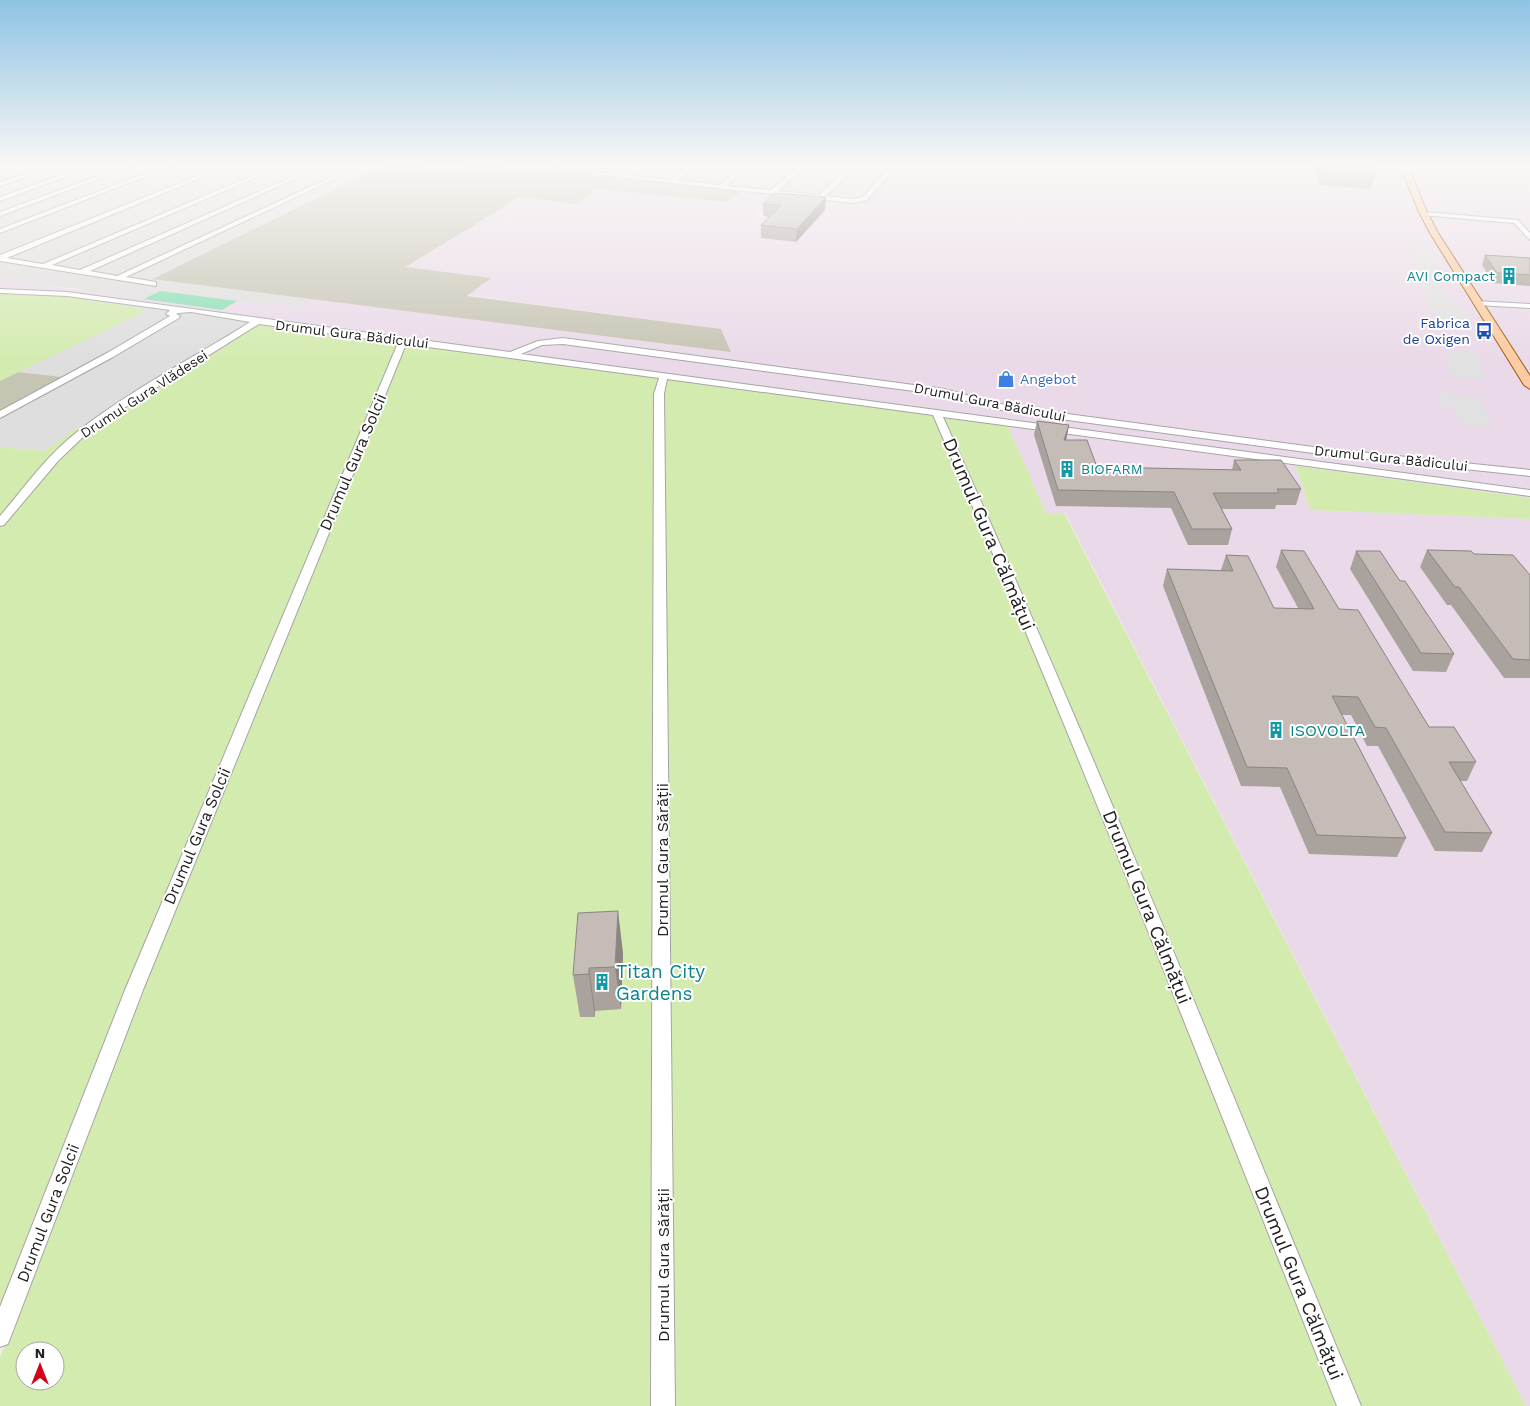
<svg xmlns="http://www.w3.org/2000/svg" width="1530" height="1406" font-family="'Work Sans',sans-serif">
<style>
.residential{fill:#dfdede}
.industrial{fill:#eadae9}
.construction{fill:#c6c4b3}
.grass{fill:#d3ebaf;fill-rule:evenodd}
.pitch{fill:#87dfb3}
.parking{fill:#e1e1e1}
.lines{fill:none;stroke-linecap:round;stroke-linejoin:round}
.minor-casing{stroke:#a5a5a5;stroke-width:2}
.major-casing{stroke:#9e5700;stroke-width:2}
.minor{fill:#fff;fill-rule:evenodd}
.major{fill:#fccba3;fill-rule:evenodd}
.wall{fill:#aaa29d}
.shaded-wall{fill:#8b8480}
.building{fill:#c6bcb7;stroke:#8b8480}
.labels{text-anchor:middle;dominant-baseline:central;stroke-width:4;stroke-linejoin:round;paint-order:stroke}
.far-culture-label{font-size:14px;fill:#0d838f;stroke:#fff;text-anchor:end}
.far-transit-label{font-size:14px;fill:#164399;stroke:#fff;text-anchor:end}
.far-street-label{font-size:14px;fill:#212121;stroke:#fff}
.far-shop-label{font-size:14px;fill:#366cbe;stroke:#fff;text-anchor:start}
.street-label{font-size:16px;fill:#212121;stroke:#fff}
.culture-label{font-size:16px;fill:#0d838f;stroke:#fff;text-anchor:start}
.near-street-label{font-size:19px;fill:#212121;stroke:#fff}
.near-culture-label{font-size:19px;fill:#0d838f;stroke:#fff;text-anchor:start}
</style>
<rect width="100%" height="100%" fill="#f1ede8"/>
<path class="residential" d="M0 165H384L153 278 317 299 304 308 240 301 222 310 81 291 79 289 0 281Z
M492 165H900L869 206Z
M0 293 62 296 258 323 87 426 81 425 45 451 0 447Z"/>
<path class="industrial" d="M900 165H975L1030 170 1035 165H1530V498L1296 466 1310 510 1530 519V1406H1526L1065 513H1046L1007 424 152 309 157 305 68 293 0 289V281L19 282 222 310 239 301 304 308 317 299 731 351 721 329 466 295 490 278 406 268 520 197 576 204 596 189 728 202 741 191 796 197 768 204 756 216 781 219 801 200 869 206Z"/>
<path class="construction" d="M384 165H409L455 170 465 165H492L741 191 728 202 596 189 576 204 520 197 406 267 491 278 467 296 721 329 731 352 152 279Z
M16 372 62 377 0 410V381Z"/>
<path class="grass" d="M0 293 62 296 135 307 146 311 0 381Z
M258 323 1007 424 1046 513H1064L1526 1406H0V1357L19 1310H0V447L45 451 81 425 87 426ZM25 1351H55V1381H25Z
M1296 466 1530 498V519L1310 510Z"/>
<path class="pitch" d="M160 291 237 301 222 310 144 299Z"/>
<path class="parking" d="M1411 246 1428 248 1444 296 1449 301 1463 308 1472 323 1437 319 1438 317 1431 314Z
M1445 350 1477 354 1486 380 1452 376Z
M1437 393 1481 398 1492 428 1461 424 1455 408 1442 407Z"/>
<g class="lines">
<g class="minor-casing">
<path id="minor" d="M52 165H60L0 186V182Z
M90 165H97L0 201V197Z
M128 165H135L0 216V212Z
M168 165H175L0 233V229Z
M225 165H232L7 258 43 264 278 165H285L52 265 80 270 319 165H326L90 271 117 276 357 165H364L126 277 156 282V286L0 261V255Z
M513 165H528L625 175 642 165H649L632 176 670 180 691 165H697L677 180 719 185 745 165H751L726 186 771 190 801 165H807L778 191 819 195 851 165H857L826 196 852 199 863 197 891 165H897L867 200 852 203Z
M1424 212 1518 220 1530 233V240L1514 223 1422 215V213Z
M0 289 67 292 510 352 538 341 563 338 944 389 1001 404 1075 415 1321 448 1530 470V476L1321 454 1075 421 1001 410 944 395 563 344 542 345 521 354 1530 490V496L943 417C1091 743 1224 1075 1361 1406H1337C1205 1075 1076 742 933 415L667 379 664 394 675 1406H651L654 394 659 378 406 344 143 990 11 1336 8 1344 0 1347V1307L125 990 398 343 259 324 116 413 83 437 58 461 4 525 0 526V516C24 488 47 455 77 432 129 391 193 358 250 322L191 312 178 313 176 314 180 316 179 318 113 357 0 418V411L107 353 170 316 166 314 170 310 67 296 0 293Z
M1474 301 1530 304V308L1477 305 1473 303Z"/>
</g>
<g class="major-casing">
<path id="major" d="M1400 165H1408L1426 210 1438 233 1530 376V389L1524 385 1430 233 1418 210Z"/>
</g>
<use href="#minor" class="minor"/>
<use href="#major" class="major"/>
</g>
<path class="wall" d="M650 164H661L659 166H651Z
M1316 164H1370L1374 178 1370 189 1319 185Z
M826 197 825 210 796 242 761 238V225L769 217 763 216V204Z
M1485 255 1530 258V286L1493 283 1482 265Z
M1037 421 1069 425 1066 440 1097 467 1232 470 1234 460 1301 489 1296 505H1276L1275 509H1222L1232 529 1228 545H1188L1171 508 1056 506 1034 435Z
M1281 550 1339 609 1429 727 1476 762 1467 781H1460L1492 833 1482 852 1435 851 1378 746H1367L1351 715H1342L1406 838 1397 857 1309 854 1280 787 1241 786 1163 586 1167 569 1221 570 1226 555 1274 608H1298L1276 567Z
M1427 550 1474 554 1530 575V678H1504L1451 605H1447L1420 567Z
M1356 551 1400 581 1454 654 1446 672 1413 671 1350 569Z
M623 953 621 1009 595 1011V1017H580L573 975Z"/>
<path class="shaded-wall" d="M826 197 825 210 796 242 797 229Z
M1069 425 1066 440H1064Z
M618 911 623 953 621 1009 615 967Z
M589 968 595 1011V1017L589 974Z"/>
<path class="building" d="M1321 164H1370L1374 178 1322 173Z
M774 193 826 197 797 229 761 225 781 205 763 204Z
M1485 255 1530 258V275L1497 273Z
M1037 421 1069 425 1064 440H1087L1097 467 1241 470 1234 460H1281L1301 489H1277L1279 493H1213L1232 529H1192L1174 492 1058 490Z
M1281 550 1304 551 1339 609 1358 610 1429 727H1454L1476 762H1449L1492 833 1445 832 1386 728 1375 727 1358 697 1332 696 1406 838 1317 835 1287 768 1247 767 1167 569 1233 571 1226 555 1248 556 1274 608 1314 609Z
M1427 550 1471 551 1474 554 1513 555 1530 575V660L1513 659 1459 587H1455Z
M1356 551H1380L1400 581H1405L1454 654 1421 653Z
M618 911 615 967 589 968V974L573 975 578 913Z"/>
<linearGradient id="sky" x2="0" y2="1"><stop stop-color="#8fc3e4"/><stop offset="0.46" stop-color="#f9f7f5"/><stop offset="1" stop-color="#f9f7f5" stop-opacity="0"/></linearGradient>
<rect width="1530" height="361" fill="url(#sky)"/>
<defs>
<g id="building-bare" transform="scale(1.35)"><path d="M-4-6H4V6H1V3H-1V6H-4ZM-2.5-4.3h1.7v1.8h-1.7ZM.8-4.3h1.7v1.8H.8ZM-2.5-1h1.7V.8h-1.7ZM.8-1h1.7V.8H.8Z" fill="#0f9aa8" stroke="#fff" stroke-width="2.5" paint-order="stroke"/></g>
<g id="bus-bare" transform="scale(1.35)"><path d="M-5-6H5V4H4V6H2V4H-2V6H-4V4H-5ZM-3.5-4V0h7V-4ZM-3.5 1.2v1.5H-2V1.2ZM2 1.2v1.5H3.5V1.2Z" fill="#1a4fb4" stroke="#fff" stroke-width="2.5" paint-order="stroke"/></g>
<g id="shop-bare" transform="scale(1.35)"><path d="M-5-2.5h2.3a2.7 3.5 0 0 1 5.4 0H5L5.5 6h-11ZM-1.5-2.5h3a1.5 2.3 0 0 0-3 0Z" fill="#3f7fe0" stroke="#fff" stroke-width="2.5" paint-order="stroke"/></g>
</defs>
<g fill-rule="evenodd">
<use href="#building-bare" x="1509" y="276"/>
<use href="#bus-bare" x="1484" y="331"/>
<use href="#shop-bare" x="1006" y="379"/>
<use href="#building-bare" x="1067" y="469"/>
<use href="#building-bare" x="1276" y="730"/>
<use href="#building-bare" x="602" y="982"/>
</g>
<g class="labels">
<g class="far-culture-label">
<text x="1495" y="276">AVI Compact</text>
<text x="1081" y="469" text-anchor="start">BIOFARM</text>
</g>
<g class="far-transit-label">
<text x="1470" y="323">Fabrica<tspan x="1470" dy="16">de Oxigen</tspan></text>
</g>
<g class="far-street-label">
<text transform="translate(352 334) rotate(7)">Drumul Gura Bădicului</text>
<text transform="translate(144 394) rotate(-33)">Drumul Gura Vlădesei</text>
<text transform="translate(990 402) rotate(11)">Drumul Gura Bădicului</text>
<text transform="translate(1391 458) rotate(6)">Drumul Gura Bădicului</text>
</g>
<g class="far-shop-label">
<text x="1020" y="379">Angebot</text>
</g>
<g class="street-label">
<text transform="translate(353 462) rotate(-67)">Drumul Gura Solcii</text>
<text transform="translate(197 836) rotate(-67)">Drumul Gura Solcii</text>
<text transform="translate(662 860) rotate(-90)">Drumul Gura Sărății</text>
<text transform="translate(48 1213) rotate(-69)">Drumul Gura Solcii</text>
<text transform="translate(663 1265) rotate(-90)">Drumul Gura Sărății</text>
</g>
<g class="culture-label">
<text x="1290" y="730">ISOVOLTA</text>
</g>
<g class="near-street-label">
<text transform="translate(989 534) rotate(67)">Drumul Gura Călmățui</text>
<text transform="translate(1147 907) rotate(68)">Drumul Gura Călmățui</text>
<text transform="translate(1299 1283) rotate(68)">Drumul Gura Călmățui</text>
</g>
<g class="near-culture-label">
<text x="616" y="971">Titan City<tspan x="616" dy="22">Gardens</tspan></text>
</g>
</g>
<g transform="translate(40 1366)"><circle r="24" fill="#ffffff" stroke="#a6a6a6"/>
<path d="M0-4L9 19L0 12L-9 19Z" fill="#d20019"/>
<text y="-8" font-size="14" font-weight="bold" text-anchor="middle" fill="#212121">N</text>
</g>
</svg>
